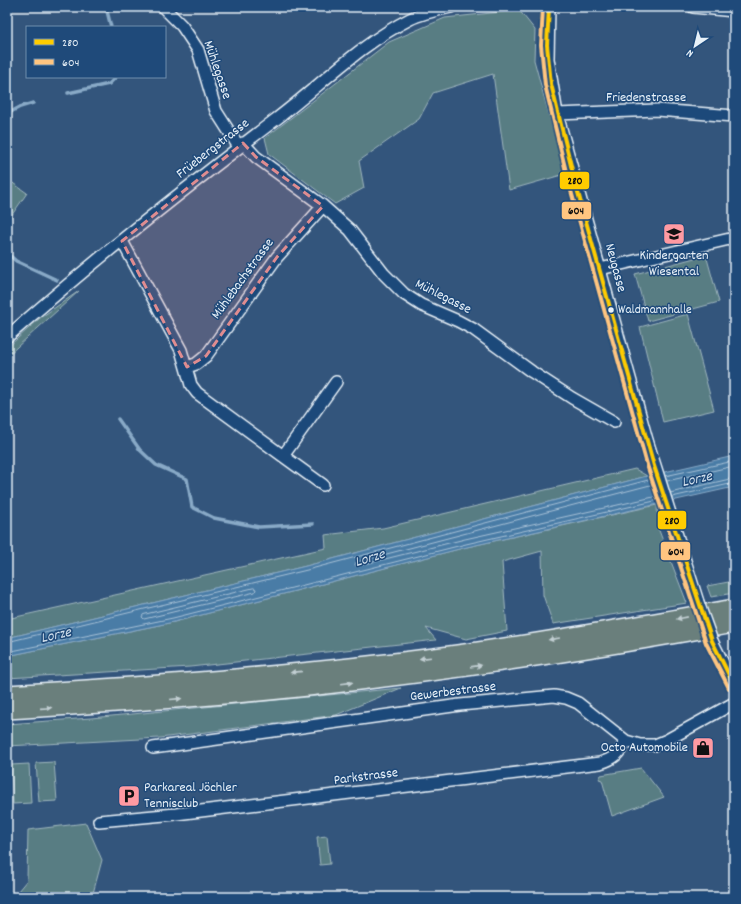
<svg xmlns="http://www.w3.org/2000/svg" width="741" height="904" font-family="Dekko,sans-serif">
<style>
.green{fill:#587d83;stroke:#a0b7be}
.water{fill:#497ba6;stroke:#89aac7}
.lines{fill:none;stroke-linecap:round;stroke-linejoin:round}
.shore{stroke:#a8c2d7;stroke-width:1}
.stream{stroke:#89aac7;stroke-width:3.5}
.minor-casing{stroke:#e8f1f8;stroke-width:14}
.highway-casing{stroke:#e8f1f8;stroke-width:20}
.minor{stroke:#1f4a7a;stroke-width:11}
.highway{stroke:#6b7f7c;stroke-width:17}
.minor-bridge-casing{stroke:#e8f1f8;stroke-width:14;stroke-linecap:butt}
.minor-bridge{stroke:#1f4a7a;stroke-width:11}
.bus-1-casing{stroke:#1f4a7a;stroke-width:7}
.bus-2-casing{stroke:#1f4a7a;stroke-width:7}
.bus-1{stroke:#fc0;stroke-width:4}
.bus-2{stroke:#ffc580;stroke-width:4}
.oneway{fill:#c2cfd3}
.marked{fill:#df8c90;fill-opacity:0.2;stroke:#df8c90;stroke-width:3;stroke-dasharray:8 5;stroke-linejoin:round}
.bus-dot{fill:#e8f1f8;stroke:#1f4a7a;stroke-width:1.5}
.labels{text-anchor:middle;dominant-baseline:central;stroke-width:3;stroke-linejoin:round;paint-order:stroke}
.bus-label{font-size:13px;fill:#e8f1f8;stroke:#1f4a7a;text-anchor:start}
.street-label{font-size:14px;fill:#e8f1f8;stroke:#1f4a7a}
.poi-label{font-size:14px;fill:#e8f1f8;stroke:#1f4a7a}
.water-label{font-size:15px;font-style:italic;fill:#d0dfec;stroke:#1f4a7a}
.line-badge{stroke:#1f4a7a;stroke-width:1.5}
.pale-badge-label{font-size:11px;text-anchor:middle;font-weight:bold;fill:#111}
</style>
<rect width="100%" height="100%" fill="#33557c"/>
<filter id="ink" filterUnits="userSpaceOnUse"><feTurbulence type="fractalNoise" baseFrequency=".025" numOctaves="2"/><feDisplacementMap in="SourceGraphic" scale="8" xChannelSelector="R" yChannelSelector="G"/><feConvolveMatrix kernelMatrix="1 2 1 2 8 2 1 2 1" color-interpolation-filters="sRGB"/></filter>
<g filter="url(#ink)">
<path class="green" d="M519 10 535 30 534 60 565 174 509 190 493 74 433 93 419 119 359 161 364 188 335 204 269 154 265 138 389 42 445 18Z
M7 179 27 193 7 222Z
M706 255 719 302 648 321 635 274Z
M79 291 7 356V348L40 318Z
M688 314 714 410 663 422 640 327Z
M635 469 647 476 306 566 7 638V619L326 548 325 535 383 528Z
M657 505 658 528 687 603 553 624 543 595 542 551 502 562 507 631 466 639 426 628 436 640 190 667 7 678V656L174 622 467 547Z
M734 581V593L711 597 707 586Z
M401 688 336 715 160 738 7 746V724L91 718Z
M54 762 57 801 39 802 36 763Z
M29 764 31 803 13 804 11 765Z
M641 768 664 797 612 816 602 780 599 779 601 775Z
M86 823 102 860 92 897H13L27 880 28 830Z
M327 836 330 864 320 865 317 837Z"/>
<path class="water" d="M734 456V487L467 547 174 622 7 656V638L306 566 647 476Z"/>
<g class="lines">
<path class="shore" d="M665 476 734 461
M667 481 734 466
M654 484 356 562 355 565 357 566 465 539 658 496
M670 493 734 478
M672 497 734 483
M254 588 256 589 255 592 144 619 142 617 143 615Z
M7 642 307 570 652 479
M7 652 173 618 466 544 659 500"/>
<path class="stream" d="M106 7 111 27
M68 93 109 84 116 77
M7 114 20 107 33 103
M7 253 16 261 57 280
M118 419 140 450 156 465 187 479 192 507 214 518 259 527 313 524"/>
<g class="minor-casing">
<path id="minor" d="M163 7 182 26 198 50 216 111 239 147
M549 7 548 59 557 114 647 440 698 602
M693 7 734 11
M557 114 657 110 734 116
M243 143 256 157 323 206 350 230 384 274 404 294 421 305 458 321 473 329 532 372 572 398 614 422
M122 241 181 350 191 385 197 393 283 456 336 382
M600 269 734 238
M7 337C93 261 183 190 275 120 319 87 360 44 410 19 422 13 437 10 451 7
M187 367 196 364 206 356 277 257 323 206
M283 456 323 485
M712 641 734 685
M153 748 460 705 554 696 566 698 578 703 626 741 640 745H655L667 740 734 703
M99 821 176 814 600 763C614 759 619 754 626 741"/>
</g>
<g class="highway-casing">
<path id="highway" d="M7 694C160 685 313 674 465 653 555 640 645 624 734 608
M7 710C116 703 225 697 334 684 468 669 601 648 734 624"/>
</g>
<use href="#minor" class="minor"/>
<use href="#highway" class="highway"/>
<g class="minor-bridge-casing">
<path id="minor-bridge" d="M698 602 712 641"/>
</g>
<use href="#minor-bridge" class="minor-bridge"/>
<g class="bus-1-casing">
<path id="bus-1" d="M549 7 547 45 551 84 574 178 654 466 712 641 734 685"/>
</g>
<g class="bus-2-casing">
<path id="bus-2" d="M543 7 541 45 545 85 568 180 648 468 706 643 729 688"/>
</g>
<use href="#bus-1" class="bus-1"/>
<use href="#bus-2" class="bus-2"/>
</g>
<defs><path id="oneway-solid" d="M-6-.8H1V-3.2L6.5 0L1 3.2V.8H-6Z"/></defs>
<g class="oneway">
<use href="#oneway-solid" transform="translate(682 618) rotate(169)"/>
<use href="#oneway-solid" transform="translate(554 639) rotate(171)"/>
<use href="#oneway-solid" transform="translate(425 658) rotate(173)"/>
<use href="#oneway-solid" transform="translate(476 666) rotate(-8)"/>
<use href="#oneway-solid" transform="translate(296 672) rotate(174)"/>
<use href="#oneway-solid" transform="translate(347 683) rotate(-7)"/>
<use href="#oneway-solid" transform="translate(176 699) rotate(-5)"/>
<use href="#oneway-solid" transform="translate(46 708) rotate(-4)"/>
</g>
</g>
<path class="marked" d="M243 143 256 157 323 206 277 257 206 356 187 367 122 241Z"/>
<defs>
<g id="school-square" transform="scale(1.15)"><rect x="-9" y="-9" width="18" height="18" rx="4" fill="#ff9aa2" stroke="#1f4a7a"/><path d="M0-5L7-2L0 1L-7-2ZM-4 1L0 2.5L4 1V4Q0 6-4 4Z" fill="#111"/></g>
<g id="shop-square" transform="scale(1.15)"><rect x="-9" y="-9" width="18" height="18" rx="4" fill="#ff9aa2" stroke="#1f4a7a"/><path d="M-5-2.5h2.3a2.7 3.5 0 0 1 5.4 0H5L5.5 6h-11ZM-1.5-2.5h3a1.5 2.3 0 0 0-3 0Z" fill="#111"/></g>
<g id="parking-square" transform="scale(1.15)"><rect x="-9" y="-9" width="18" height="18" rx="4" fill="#ff9aa2" stroke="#1f4a7a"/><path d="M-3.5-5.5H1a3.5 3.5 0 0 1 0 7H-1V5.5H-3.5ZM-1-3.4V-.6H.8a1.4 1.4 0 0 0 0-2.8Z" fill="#111"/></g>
</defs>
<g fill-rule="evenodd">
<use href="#school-square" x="674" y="234"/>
<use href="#shop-square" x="703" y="748"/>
<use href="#parking-square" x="129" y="796"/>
</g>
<circle class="bus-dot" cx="611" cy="310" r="3.5"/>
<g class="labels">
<g class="bus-label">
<text x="618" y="310">Waldmannhalle</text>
</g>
<g class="street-label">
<text transform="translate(217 70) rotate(71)">Mühlegasse</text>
<text x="646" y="98">Friedenstrasse</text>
<text transform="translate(213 149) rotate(-38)">Früebergstrasse</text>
<text transform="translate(615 268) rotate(75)">Neugasse</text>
<text transform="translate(243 279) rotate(-54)">Mühlebachstrasse</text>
<text transform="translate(443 297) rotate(27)">Mühlegasse</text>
<text transform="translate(453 692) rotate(-7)">Gewerbestrasse</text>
<text transform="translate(366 777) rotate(-7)">Parkstrasse</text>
</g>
<g class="poi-label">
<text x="674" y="256">Kindergarten<tspan x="674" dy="16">Wiesental</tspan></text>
<text x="688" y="748" text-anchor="end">Octo Automobile</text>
<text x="144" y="788" text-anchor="start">Parkareal Jöchler<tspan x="144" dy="16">Tennisclub</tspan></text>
</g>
<g class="water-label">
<text transform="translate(697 480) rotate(-13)">Lorze</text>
<text transform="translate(370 559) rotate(-17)">Lorze</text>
<text transform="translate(56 636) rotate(-13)">Lorze</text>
</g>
</g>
<g class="line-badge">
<rect x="559" y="171" width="31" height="19" rx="4" fill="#fc0"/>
<rect x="561" y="201" width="31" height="19" rx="4" fill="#ffc580"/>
<rect x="657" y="510" width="30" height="20" rx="4" fill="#fc0"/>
<rect x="660" y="541" width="31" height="20" rx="4" fill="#ffc580"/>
</g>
<g class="pale-badge-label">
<text x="575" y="184">280</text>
<text x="576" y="214">604</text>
<text x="672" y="524">280</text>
<text x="676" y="555">604</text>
</g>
<rect width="741" height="904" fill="none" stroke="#1f4a7a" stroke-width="24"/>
<rect x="12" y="12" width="717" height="880" fill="none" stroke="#e8f1f8" stroke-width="1.5" filter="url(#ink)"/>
<rect x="26" y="26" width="140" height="52" fill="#1f4a7a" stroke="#6f8dac"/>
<rect x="34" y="39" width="20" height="6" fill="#ffcc00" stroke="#6f8dac"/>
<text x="62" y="46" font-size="12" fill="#e8f1f8">280</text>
<rect x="34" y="59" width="20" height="6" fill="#ffc580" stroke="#6f8dac"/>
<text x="62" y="66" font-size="12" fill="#e8f1f8">604</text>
<g transform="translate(695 46) rotate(215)" stroke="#1f4a7a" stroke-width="3" paint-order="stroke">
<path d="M0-3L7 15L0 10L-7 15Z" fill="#e8f1f8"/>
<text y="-6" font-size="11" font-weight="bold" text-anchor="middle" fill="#e8f1f8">N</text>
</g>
</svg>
